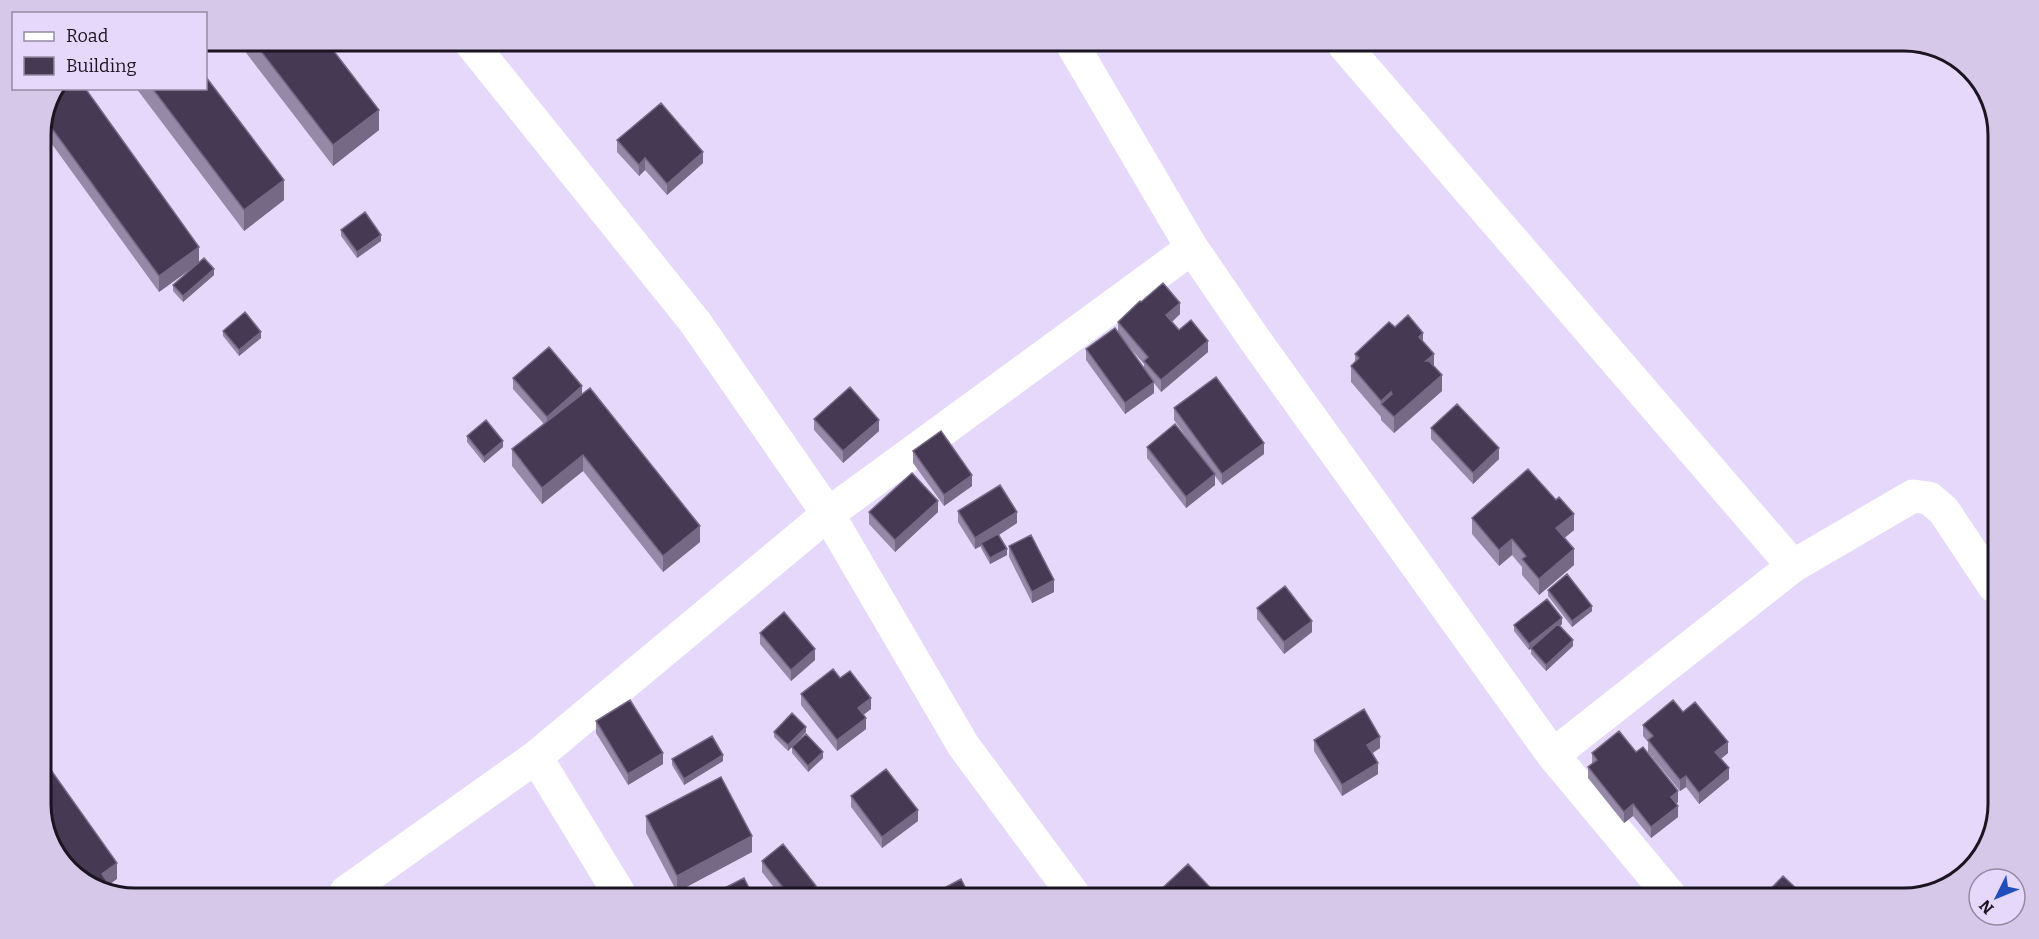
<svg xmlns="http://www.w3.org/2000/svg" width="2039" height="939" font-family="Bitter,serif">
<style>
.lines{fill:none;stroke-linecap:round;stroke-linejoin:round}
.minor{stroke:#fff;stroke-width:33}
.wall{fill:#9688a7;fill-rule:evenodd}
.shaded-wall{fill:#756986}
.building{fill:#453954;stroke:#756986;stroke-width:1.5}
.rim{fill:none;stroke:#1a1520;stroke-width:3}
</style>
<rect width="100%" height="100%" fill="#e6d8fa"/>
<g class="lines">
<path class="minor" d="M470 42 695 322 828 514 963 745 1074 895
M1072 44 1192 248 1255 340 1553 755 1672 898
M1344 45 1793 566
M1553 755 1793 566 1913 496 1929 498 1944 511 1994 586
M536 757 619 893
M346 892 536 757 828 514 1192 248"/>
</g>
<path class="wall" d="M237 41H326L379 130 333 166Z
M59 88 199 263 159 292 41 129Z
M136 88H206L284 200 244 231Z
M617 140 703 163 667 195 645 170 639 176 617 152Z
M341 230 381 241 357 258 341 236Z
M214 275 183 302 173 291V285Z
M1141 302 1180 314 1172 322 1179 330 1208 352 1161 392 1154 383V393L1125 414 1086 360V349L1118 332V322ZM1125 342 1144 364V369Z
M1395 327 1423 342 1434 366 1442 391 1394 433 1381 420V417L1351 382V366L1355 362V354Z
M223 331 261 338 239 356 223 336Z
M513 378 582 394 700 542 663 572 583 471 542 504 512 466V449L544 424 513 389Z
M1174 408 1264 454 1222 485 1215 476V485L1186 508 1147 458V447L1198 453 1174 420Z
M814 419 879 431 843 463 814 430Z
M1431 428 1499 459 1473 484 1431 439Z
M467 436 503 447 484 463 467 442Z
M913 451 972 486 944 506 913 463Z
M958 511 1017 523 999 535 1007 555 990 564 981 548V546L975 549 958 522Z
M869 512H938L895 552 869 524Z
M1472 518 1574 530 1564 538 1574 565 1539 595 1522 575V567L1512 555 1499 566 1472 534Z
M1009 546 1054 592 1032 603 1009 557Z
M1548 590 1592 611 1572 627 1548 596Z
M1257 608 1312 632 1284 654 1257 619Z
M1562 624 1560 626 1573 646 1546 671 1531 654V649L1529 650 1514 631V625Z
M760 633 815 660 791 681 760 644Z
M840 678 871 709 863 715 866 729 837 751 801 705V694Z
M1683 712 1728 753 1721 759 1729 779 1699 804 1686 787 1680 791 1648 752V742L1643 736V725Z
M596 721 663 764 628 785 596 733Z
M774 732H806L792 747 823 758 808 772 792 753V747L788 751 774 737Z
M1314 740 1380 748 1373 753 1378 774 1342 796 1314 751Z
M1636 752 1678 802 1677 803 1678 817 1651 838 1633 816 1624 823 1588 778V767L1592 764V753Z
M672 759 723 761 684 785 672 765Z
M851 796 918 821 882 848 851 807Z
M646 816 752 852 677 892 646 833Z
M762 861 816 894H779L762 872Z"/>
<path class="shaded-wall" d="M379 110V130L333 166V145Z
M703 152V163L667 195V184Z
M645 158V170L639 176V165Z
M284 180V200L244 231V210Z
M381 235V241L357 258V252Z
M199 247V263L159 292V276Z
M214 269V275L183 302V296Z
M1180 303V314L1166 327V315Z
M261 332V338L239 356V350Z
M1423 333V349L1419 337Z
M1208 341V352L1161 392V380Z
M1434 354V370L1426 361Z
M1442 375V391L1394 433V417Z
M1154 382V393L1125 414V403Z
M582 386V398L547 428V417Z
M1391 392V409L1381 404V401Z
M879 420V431L843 463V451Z
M503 441V447L484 463V457Z
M1264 443V454L1222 485V474Z
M1499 448V459L1473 484V473Z
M583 455V471L542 504V488Z
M1215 474V485L1186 508V497Z
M972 475V486L944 506V495Z
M938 501V512L895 552V540Z
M1017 512V523L983 545 981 543V546L975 549V538Z
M1574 514V530L1556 545V528Z
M700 526V542L663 572V556Z
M1512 539V555L1499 566V550Z
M1007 549V555L990 564V558Z
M1574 549V565L1539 595V579Z
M1054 580V592L1032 603V592Z
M1592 606V611L1572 627V621Z
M1562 618V624L1529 650V644Z
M1312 621V632L1284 654V642Z
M1573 640V646L1546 671V665Z
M815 649V660L791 681V670Z
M871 698V709L858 719V708Z
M866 718V729L837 751V740Z
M806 727V732L788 751V745Z
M1380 737V748L1367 756V745Z
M1728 742V753L1715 763V752Z
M823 752V758L808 772V766Z
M663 753V764L628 785V774Z
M723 755V761L684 785V779Z
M1378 763V774L1342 796V785Z
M1729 768V779L1699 804V793Z
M1686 776V787L1680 791V780Z
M1678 791V802L1671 808V797Z
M1633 804V816L1624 823V812Z
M1678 806V817L1651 838V827Z
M918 810V821L882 848V837Z
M752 836V852L677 892V876Z
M117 863V879L102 890V874Z
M816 886V894H806Z
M1800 892V898H1795Z"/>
<path class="building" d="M253 41H326L379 110 333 145Z
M206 77 284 180 244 210 152 88H206Z
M59 88H85L199 247 159 276 45 119Z
M661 103 703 152 667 184 645 158 639 165 617 140Z
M365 212 381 235 357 252 341 230Z
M204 258 214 269 183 296 173 285Z
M1163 283 1180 303 1166 315 1179 330 1191 320 1208 341 1161 380 1144 361 1148 357 1118 322 1140 301 1141 302Z
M245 312 261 332 239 350 223 331Z
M1408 315 1423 333 1419 337 1434 354 1426 361H1429L1442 375 1394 417 1381 404 1392 394 1391 392 1381 401 1351 366 1359 358 1355 354 1389 322 1395 327Z
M1115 328 1154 382 1125 403 1086 349Z
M549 347 582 386 547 417 513 378Z
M1216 377 1264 443 1222 474 1174 408Z
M850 387 879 420 843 451 814 419Z
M590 388 700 526 663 556 583 455 542 488 512 449Z
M1457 404 1499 448 1473 473 1431 428Z
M486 420 503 441 484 457 467 436Z
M1175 424 1215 474 1186 497 1147 447Z
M941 431 972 475 944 495 913 451Z
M1528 469 1556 500 1559 497 1574 514 1556 528 1574 549 1539 579 1522 559 1526 556 1512 539 1499 550 1472 518Z
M912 473 938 501 895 540 869 512Z
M1000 485 1017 512 975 538 958 511Z
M998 534 1007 549 990 558 981 543Z
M1031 535 1054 580 1032 592 1009 546Z
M1567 574 1592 606 1572 621 1548 590Z
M1285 586 1312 621 1284 642 1257 608Z
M1547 599 1562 618 1529 644 1514 625Z
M784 612 815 649 791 670 760 633Z
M1558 624 1573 640 1546 665 1531 648Z
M833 669 840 678 850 671 871 698 858 708 866 718 837 740 801 694Z
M630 700 663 753 628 774 596 721Z
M1673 700 1683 712 1695 702 1728 742 1715 752 1729 768 1699 793 1686 776 1680 780 1648 740 1653 736 1643 725Z
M1364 709 1380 737 1367 745 1378 763 1342 785 1314 740Z
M792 713 806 727 788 745 774 732Z
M1619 731 1636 752 1643 747 1678 791 1671 797 1678 806 1651 827 1633 804 1624 812 1588 767 1597 760 1592 753Z
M806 734 823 752 808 766 792 747Z
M712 736 723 755 684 779 672 759Z
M41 756 117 863 102 874 112 888 108 891H98L57 857 41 811Z
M886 769 918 810 882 837 851 796Z
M721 777 752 836 677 876 646 816Z
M783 844 816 886 806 894H788L762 861Z
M1188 864 1218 896 1157 895 1156 894Z
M1783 876 1800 892 1795 898H1762Z
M744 878 752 894H713Z
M961 879 969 895H933V894Z"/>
<path d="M0 0H2039V939H0ZM135 51H1904A84 84 0 0 1 1988 135V804A84 84 0 0 1 1904 888H135A84 84 0 0 1 51 804V135A84 84 0 0 1 135 51Z" fill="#d6c8e9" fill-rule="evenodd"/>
<path class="rim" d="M135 51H1904A84 84 0 0 1 1988 135V804A84 84 0 0 1 1904 888H135A84 84 0 0 1 51 804V135A84 84 0 0 1 135 51Z"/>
<rect x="12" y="12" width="195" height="78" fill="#e6d8fa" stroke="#948aa3" stroke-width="1.5"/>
<rect x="24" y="32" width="30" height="9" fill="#ffffff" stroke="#948aa3" stroke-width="1.5"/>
<text x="66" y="42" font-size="18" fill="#1a1520">Road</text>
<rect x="24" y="57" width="30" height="18" fill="#453954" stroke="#948aa3" stroke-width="1.5"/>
<text x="66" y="72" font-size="18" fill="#1a1520">Building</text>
<g transform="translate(1997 897) rotate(227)"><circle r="28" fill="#e6d8fa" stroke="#948aa3" stroke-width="1.5"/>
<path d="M0-4.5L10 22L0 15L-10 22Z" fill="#214ebc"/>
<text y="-9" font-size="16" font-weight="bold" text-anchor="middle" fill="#1a1520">N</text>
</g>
</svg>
